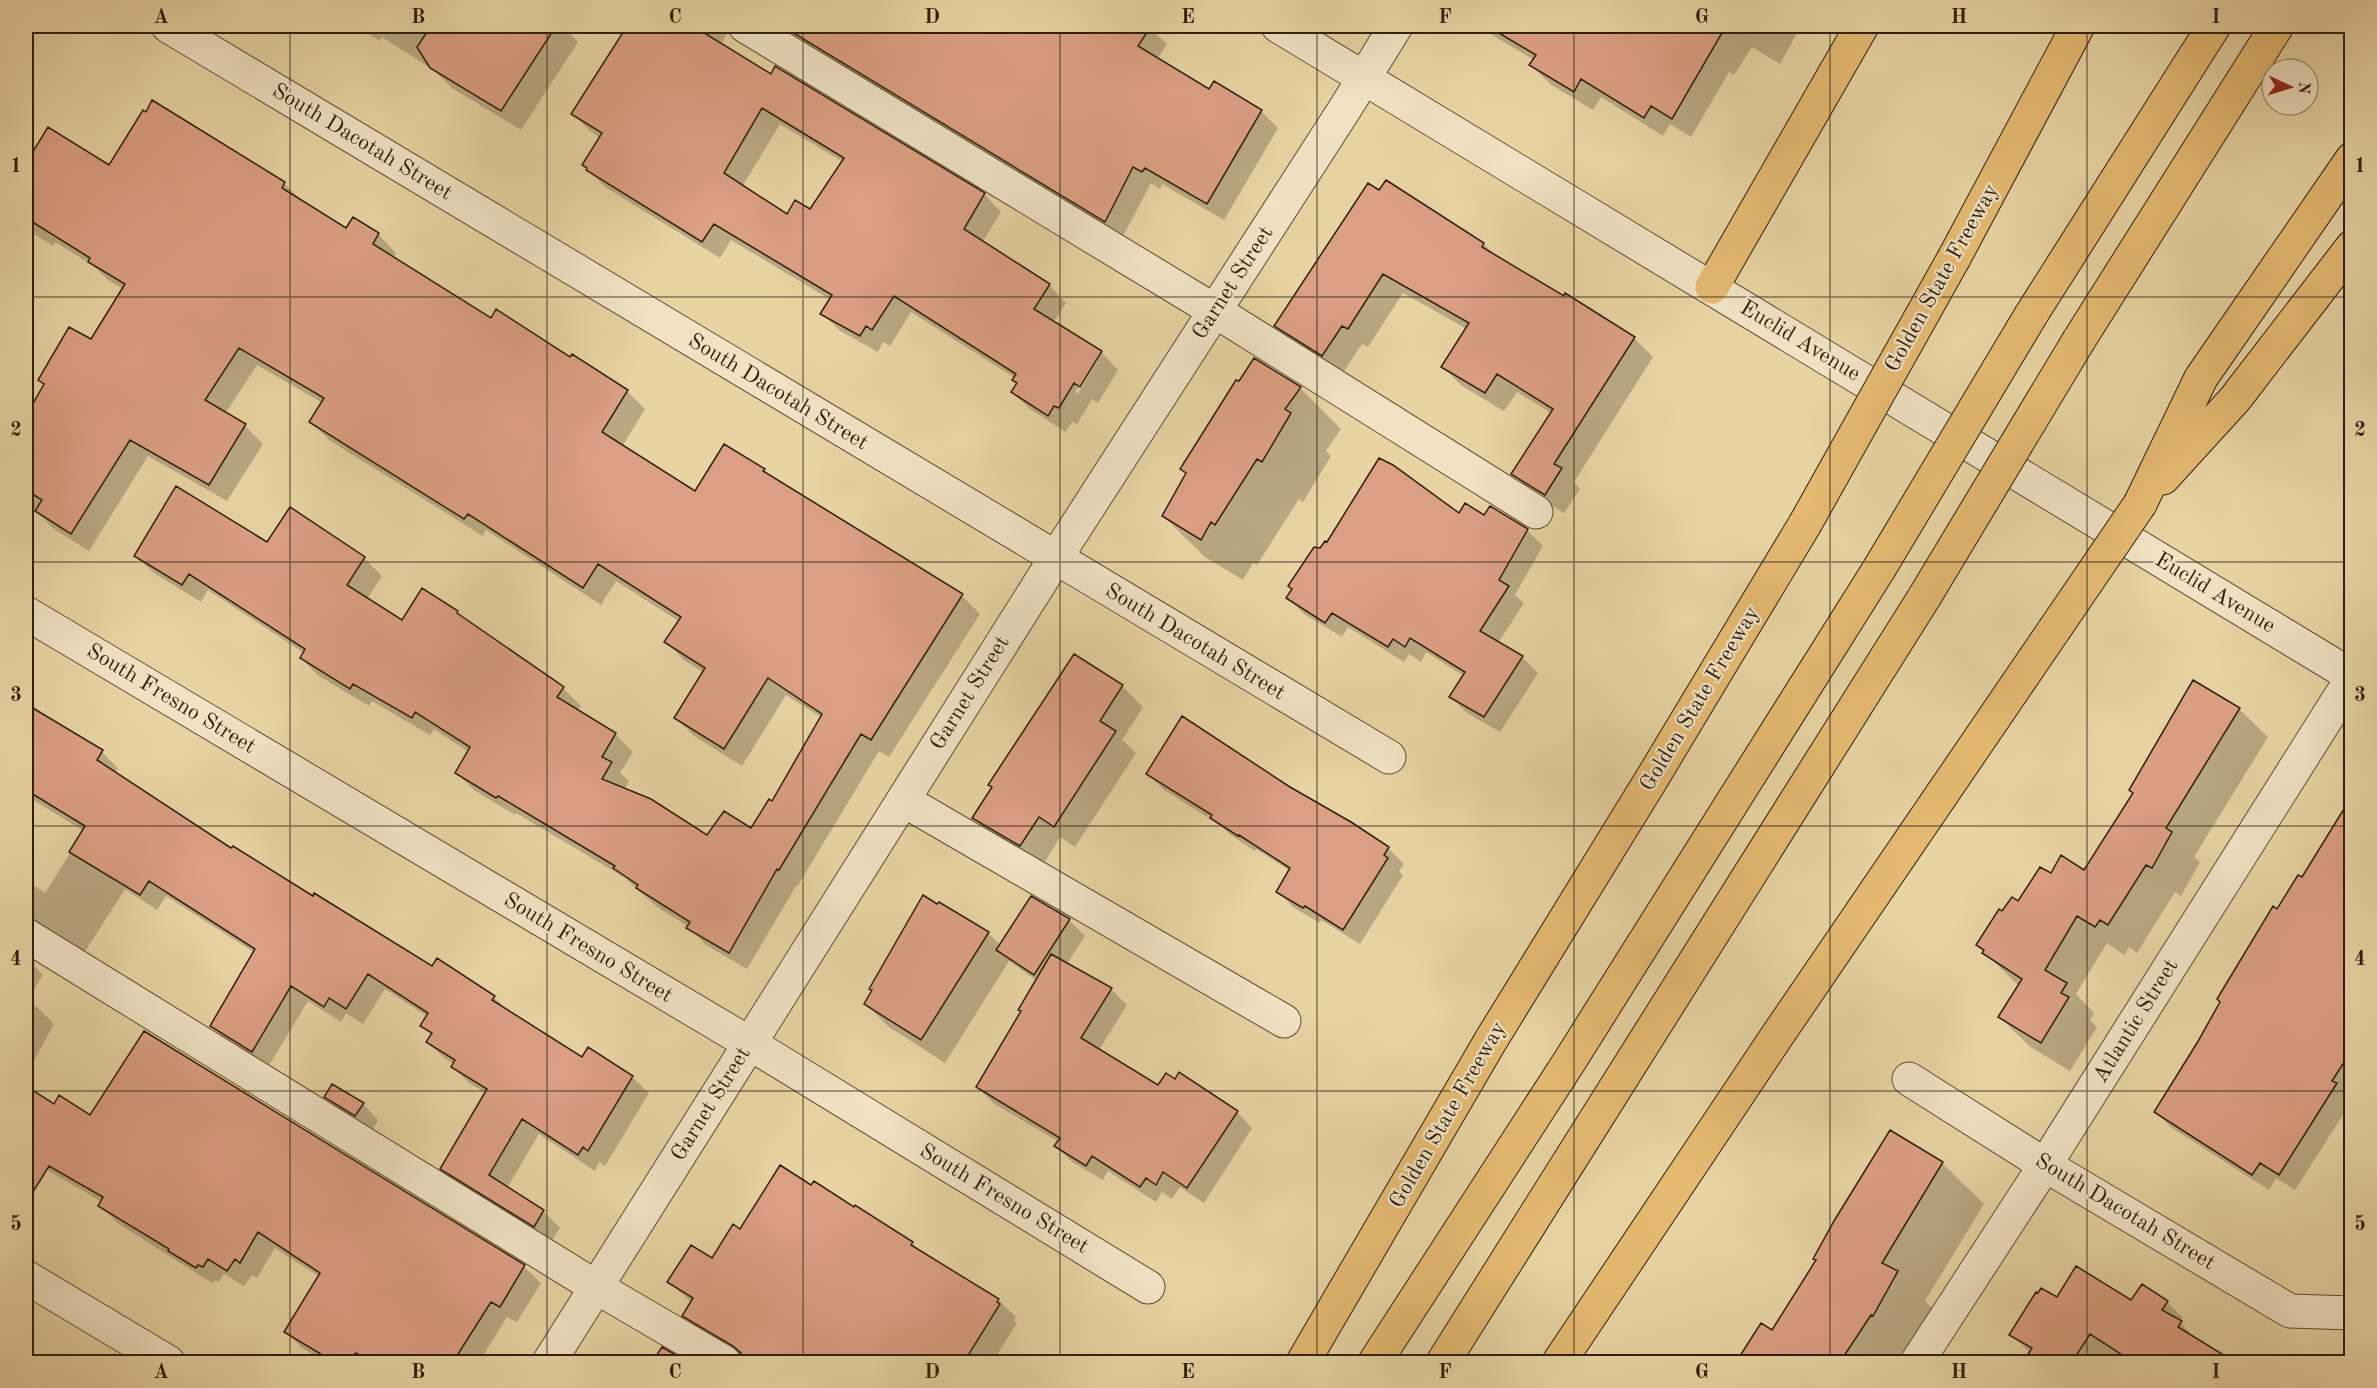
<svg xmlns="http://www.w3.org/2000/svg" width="2377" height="1388" font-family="'Old Standard TT',serif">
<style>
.shadow{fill:#0003;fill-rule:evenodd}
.building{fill:#db9f83;stroke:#2e1f0e;stroke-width:1.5;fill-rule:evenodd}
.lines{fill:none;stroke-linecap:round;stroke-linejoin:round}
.minor-casing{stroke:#5c4c33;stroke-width:35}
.highway-casing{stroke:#2e1f0e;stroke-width:35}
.minor{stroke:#f0e2c3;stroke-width:33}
.highway{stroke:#e4ba72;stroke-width:33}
.highway-bridge-casing{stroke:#2e1f0e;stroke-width:35;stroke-linecap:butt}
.highway-bridge{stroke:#e4ba72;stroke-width:33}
.grid{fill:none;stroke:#2e1f0e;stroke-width:1.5;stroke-opacity:0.55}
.labels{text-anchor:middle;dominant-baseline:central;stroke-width:4.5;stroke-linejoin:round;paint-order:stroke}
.street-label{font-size:22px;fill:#2e1f0e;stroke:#f0e2c3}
.neatline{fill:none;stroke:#2e1f0e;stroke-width:2}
.grid-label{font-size:20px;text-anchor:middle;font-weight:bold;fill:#2e1f0e}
</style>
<rect width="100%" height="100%" fill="#e8d3a3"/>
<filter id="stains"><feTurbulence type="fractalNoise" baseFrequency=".00333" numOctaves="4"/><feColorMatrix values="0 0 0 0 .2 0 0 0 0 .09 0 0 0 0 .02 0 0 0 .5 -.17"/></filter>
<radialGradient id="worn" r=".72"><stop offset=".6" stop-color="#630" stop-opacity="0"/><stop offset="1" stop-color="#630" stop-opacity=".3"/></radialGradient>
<path class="shadow" d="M355 26H562L578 42 521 130 452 88 435 71 382 37 380 41Z
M629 26H731L721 44 771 76 984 194 1001 212 982 243 1049 285 1066 303 1053 323 1101 352 1118 370 1098 403 1092 399 1077 424 1072 422 1065 432 1030 409 1012 392 1018 383 1015 378 911 312 890 346 883 342 878 352 839 330 822 313 831 300 731 240 720 258 605 187 588 170 601 138 590 131 573 114ZM780 124 843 162 810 211 787 216 742 187ZM1098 355H1101L1078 394 1075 392Z
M802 26H1147L1167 44 1157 60 1210 91 1261 111 1278 128 1224 220 1162 184 1160 189 1151 183 1122 238 814 51 797 34Z
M1483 26H1801L1780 64 1752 47 1734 75 1729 72 1691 137 1670 124 1663 136 1601 97 1593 110 1550 84 1531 65 1534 60 1492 35Z
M48 129 109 167 284 183 302 201 346 230 353 219 379 235 396 253 393 258 491 320 627 391 645 409 622 447 696 493 764 470 774 480 962 596 980 614 889 757 879 751 797 887 796 886 747 969 706 945 689 927 656 906 625 878 516 813 515 815 474 790 456 773 469 752 434 729 430 735 372 701 369 706 319 676 301 658 304 653 208 590 201 602 154 573 136 556 268 544 364 558 382 576 367 599 403 622 457 612 465 620 563 688 581 706 577 711 615 734 633 752 620 773 629 781 624 790 708 837 752 830 772 803 822 718 786 695 742 766 694 736 676 718 704 673 684 660 666 642 680 622 616 581 601 605 486 530 483 536 329 440 311 422 323 403 257 365 225 414 245 426 263 444 227 501 148 456 89 551 54 529 39 514 26 506V419L45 385 40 380 92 341 123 289 108 280 94 266 55 242 53 246 26 229V166Z
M1386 183 1484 244 1497 258 1634 338 1653 357 1574 482 1580 489 1564 513 1532 493 1513 474 1551 413 1517 392 1504 411 1462 386 1443 367 1467 329 1403 293 1368 347 1362 344 1342 374 1295 345 1276 326Z
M1300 388 1341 429 1326 451 1331 456 1303 502 1299 499 1257 565 1253 563 1243 580 1205 557 1163 516Z
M1459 515 1485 517 1527 530 1543 546 1515 595 1524 603 1498 643 1522 657 1538 673 1500 732 1467 713 1451 697 1464 676 1426 652 1421 662 1409 654 1404 662 1348 627 1342 637 1304 614 1288 598 1321 549Z
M1074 656 1122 686 1143 707 1122 740 1136 753 1075 847 1060 837 1042 867 995 839 974 818Z
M26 702 40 711 50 720 102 752 118 768 115 773 232 850 432 968 494 997 510 1013 582 1059 632 1077 649 1093 605 1166 599 1162 595 1171 539 1134 507 1188 543 1211 560 1228 551 1242 458 1185 442 1168 486 1093 469 1083 453 1067 454 1064 444 1058 428 1042 432 1036 422 1025 428 1017 385 989 363 1024 346 1013 341 1022 308 1001 268 1067 228 1042 212 1026 255 953 166 896 157 910 125 889 84 953 26 943V880L45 893 84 831 33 800 26 812Z
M2239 709 2268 737 2194 857 2200 862 2181 896 2175 892 2137 953 2129 947 2124 955 2107 943 2076 994 2094 1013 2090 1020 2097 1027 2070 1071 2029 1046 2000 1017 2019 986 1977 945 2003 913 2051 875 2085 872Z
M1148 774 1350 823 1388 848 1404 864 1399 871 1403 875 1360 944 1321 920 1320 923 1294 908 1278 892 1290 871 1256 849 1255 851 1228 833 1220 825 1164 790Z
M939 904 988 933 1001 946 1069 920 1085 936 1067 964 1111 989 1127 1005 1099 1050 1159 1087 1237 1112 1252 1128 1204 1203 1180 1187 1172 1199 1162 1192 1156 1202 1108 1171 1103 1180 1072 1162 1056 1146 1059 1142 993 1103 977 1087 1022 1012 1037 981 1009 961 945 1063 889 1027 866 1004Z
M2352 908V1120L2343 1115 2295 1190 2276 1178 2269 1190 2172 1128 2156 1112 2278 911Z
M26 958 43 975 27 1001 38 1008 54 1024 26 1075Z
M144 1033 524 1267 541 1283 517 1322 507 1317 479 1362H325L302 1348 286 1332 320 1277 275 1248 257 1278 252 1275 244 1286 224 1274 219 1282 215 1280 212 1283 116 1222 100 1205 102 1202 49 1171 26 1153V1088L54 1106 90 1117Z
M326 1097 363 1104 378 1120 372 1131 342 1113Z
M1890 1132 1942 1163 1984 1204 1925 1301 1938 1314 1908 1362H1738L1761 1325 1773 1332 1817 1261Z
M811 1187 854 1209 856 1207 912 1243 923 1255 998 1300 1016 1317 1014 1320 1017 1323 995 1358 1002 1362H748L743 1357 702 1333 684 1315 692 1303 669 1282 713 1260 740 1231Z
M2057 1299 2167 1302 2183 1318 2180 1322 2196 1340 2231 1362H2038L2030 1354 2031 1353 2011 1335Z"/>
<path class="building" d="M431 26H556L501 111 430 68 417 47Z
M627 26H693L771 74 775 66 985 193 964 229 1050 284 1034 309 1102 351 1080 387 1074 383 1059 408 1054 406 1048 416 1011 392 1017 383 1012 380 1016 374 894 296 872 330 866 326 860 336 820 314 832 295 714 224 702 242 586 170 587 168 582 165 602 133 571 114ZM762 108 844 158 810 209 795 200 787 214 724 173Z
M800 26H1151L1138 46 1209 89 1214 81 1262 110 1207 204 1145 168 1142 172 1133 167 1105 222 795 34Z
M1487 26H1726L1672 119 1651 106 1644 118 1581 79 1574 92 1529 65 1536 55Z
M152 100 285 182 282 188 346 228 353 217 379 233 373 244 491 318 496 309 570 357 572 354 628 390 602 432 695 491 724 444 765 469 763 471 963 594 871 740 861 734 779 870 777 869 729 953 686 928 690 922 636 888 638 885 613 868 615 866 498 796 496 798 455 773 470 747 415 712 412 718 353 684 350 689 300 658 305 649 189 574 182 585 134 556 176 486 267 542 290 507 365 557 347 585 402 620 422 588 458 611 457 613 564 687 557 697 616 733 602 757 612 762 602 779 651 799 707 835 724 811 751 828 769 799 772 801 822 714 768 678 724 749 674 718 705 668 664 642 681 617 598 564 583 588 468 514 464 519 309 422 324 398 239 348 205 400 246 424 209 485 130 440 71 534 35 511 42 500 26 490V416L44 384 38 380 69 327 91 339 125 284 88 262 90 258 26 218V163L48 127 109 165 143 110 146 112Z
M1386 180 1484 243 1482 247 1564 296 1565 293 1635 337 1554 464 1562 468 1545 495 1511 474 1553 409 1497 374 1485 393 1441 367 1469 323 1383 274 1348 329 1342 326 1322 356 1274 326 1368 183 1379 190Z
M1254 358 1301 387 1285 409 1291 413 1262 462 1257 459 1215 525 1211 522 1201 540 1162 516 1186 473 1180 469 1236 380 1239 381Z
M1379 458 1393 465 1459 513 1465 503 1484 515 1490 506 1528 529 1499 580 1509 586 1480 631 1523 656 1484 717 1449 697 1465 672 1410 638 1405 647 1393 639 1388 647 1332 613 1325 623 1286 598 1292 589 1288 586 1314 547 1320 548 1325 541 1327 542Z
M1074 654 1123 685 1100 721 1116 731 1054 827 1039 817 1020 846 972 818 992 787 988 785Z
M2193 680 2240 708 2166 828 2172 832 2152 868 2146 865 2108 925 2100 920 2095 927 2077 916 2045 970 2067 983 2061 993 2069 997 2041 1043 1998 1017 2022 979 1982 953 1984 950 1976 945 1999 909 2002 911 2012 897 2018 901 2040 867 2051 873 2061 855 2084 870 2133 793 2129 790Z
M26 704 103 750 97 760 231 848 233 846 313 896 314 893 432 966 437 958 495 996 492 1000 582 1057 588 1047 633 1076 588 1151 583 1147 578 1155 522 1119 489 1175 544 1210 534 1227 440 1169 487 1089 451 1067 455 1060 426 1042 432 1033 420 1026 428 1013 368 974 346 1009 329 998 324 1007 291 986 252 1052 210 1026 255 949 149 881 140 895 69 852 85 826 26 790Z
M1182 716 1290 787 1351 822 1389 847 1384 855 1388 858 1343 930 1305 906 1303 908 1276 892 1290 868 1239 835 1238 836 1210 818 1212 815 1146 774Z
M2352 796V1050L2332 1081 2337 1083 2279 1175 2260 1163 2252 1175 2154 1112 2197 1043 2220 1002 2217 999 2273 906 2277 909 2298 875 2302 877Z
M923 895 937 904 939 902 989 932 921 1040 864 1004 872 990 869 989Z
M1031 896 1070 919 1034 975 996 950Z
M1051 954 1112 988 1081 1038 1158 1085 1166 1073 1175 1079 1179 1072 1238 1111 1187 1188 1163 1172 1156 1185 1146 1178 1140 1187 1092 1156 1086 1166 1054 1146 1060 1138 976 1087 1021 1011 1018 1010Z
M144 1031 525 1265 500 1307 491 1302 453 1362H371L356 1353 349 1362H334L284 1332 320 1273 258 1232 240 1263 235 1259 227 1271 208 1259 203 1267 198 1265 196 1268 168 1251 169 1249 98 1206 103 1197 49 1166 26 1203V1086L54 1104 59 1095 90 1115Z
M332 1084 364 1103 355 1116 324 1097Z
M1890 1130 1943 1162 1882 1263 1898 1271 1873 1316 1871 1315 1840 1362H1736L1761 1323 1772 1330 1816 1260 1813 1259 1834 1221Z
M780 1165 811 1185 814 1181 854 1207 855 1205 913 1242 911 1245 999 1299 997 1302 1000 1304 964 1362H743L741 1353 733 1346 682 1316 693 1298 667 1282 691 1245 712 1258 733 1224 740 1229Z
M2076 1266 2131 1300 2142 1284 2168 1301 2162 1310 2182 1321 2178 1327 2235 1362H2133L2090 1334 2072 1362H2023L2032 1348 2009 1335 2036 1292 2038 1293 2041 1288 2057 1297Z
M662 1347 688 1362H652Z"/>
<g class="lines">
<g class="minor-casing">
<path id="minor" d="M168 26 1389 757
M745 26 1215 311 1536 512
M1278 26 2352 676
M26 613 749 1043 1148 1287
M903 800 1284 1021
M26 935 596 1287 724 1362
M1909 1079 2045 1165 2290 1311 2352 1313
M26 1277 168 1362
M549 1362 1055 559 1346 107 1396 26
M1917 1362 2045 1165 2352 678"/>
</g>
<g class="highway-casing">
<path id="highway" d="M1954 258 2078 26
M1712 287 1862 26
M2031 315 2214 26
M2079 340 2277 26
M2163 478 2235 399 2352 247
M2140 504 2201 378 2352 159
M1303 1362 1491 1040 1651 780 1805 524
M1375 1362 1569 1062 1879 569
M1443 1362 1925 596
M1559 1362 1777 1036 2054 630"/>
</g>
<use href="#minor" class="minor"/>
<use href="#highway" class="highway"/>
<g class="highway-bridge-casing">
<path id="highway-bridge" d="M1805 524 1954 258
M1879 569 2031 315
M1925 596 2079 340
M2054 630 2140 504"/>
</g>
<use href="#highway-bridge" class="highway-bridge"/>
</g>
<path class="grid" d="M290 26V1362M547 26V1362M803 26V1362M1060 26V1362M1317 26V1362M1574 26V1362M1830 26V1362M2087 26V1362M26 297H2352M26 562H2352M26 826H2352M26 1091H2352"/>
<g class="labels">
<g class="street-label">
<text transform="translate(362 142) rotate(31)">South Dacotah Street</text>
<text transform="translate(1942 278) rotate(-61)">Golden State Freeway</text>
<text transform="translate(1233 283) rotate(-57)">Garnet Street</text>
<text transform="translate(1800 341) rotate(31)">Euclid Avenue</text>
<text transform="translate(778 392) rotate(31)">South Dacotah Street</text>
<text transform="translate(2215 593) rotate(31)">Euclid Avenue</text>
<text transform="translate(1195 642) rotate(31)">South Dacotah Street</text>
<text transform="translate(970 693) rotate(-58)">Garnet Street</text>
<text transform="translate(171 699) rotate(31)">South Fresno Street</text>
<text transform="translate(1700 699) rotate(-59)">Golden State Freeway</text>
<text transform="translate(588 948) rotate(31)">South Fresno Street</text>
<text transform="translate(2136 1021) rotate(-58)">Atlantic Street</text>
<text transform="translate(711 1104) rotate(-58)">Garnet Street</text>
<text transform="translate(1448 1115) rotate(-60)">Golden State Freeway</text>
<text transform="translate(1004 1199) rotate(31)">South Fresno Street</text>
<text transform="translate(2125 1212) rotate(31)">South Dacotah Street</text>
</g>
</g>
<rect width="2377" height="1388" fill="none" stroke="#e8d3a3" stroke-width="66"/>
<g transform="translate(2290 87) rotate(94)"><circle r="28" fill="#f0e2c3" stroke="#a2947b" stroke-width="1.5"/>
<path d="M0-4.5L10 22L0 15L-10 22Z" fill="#8f2418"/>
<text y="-9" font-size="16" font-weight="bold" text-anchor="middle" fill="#2e1f0e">N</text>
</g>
<rect x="33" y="33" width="2311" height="1322" class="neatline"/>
<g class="grid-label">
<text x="161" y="23">A</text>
<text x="418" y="23">B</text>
<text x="675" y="23">C</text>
<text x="932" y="23">D</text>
<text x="1188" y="23">E</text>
<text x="1445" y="23">F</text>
<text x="1702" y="23">G</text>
<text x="1959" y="23">H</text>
<text x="2216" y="23">I</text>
<text x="16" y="172">1</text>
<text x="2360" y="172">1</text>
<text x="16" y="436">2</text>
<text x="2360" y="436">2</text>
<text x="16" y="701">3</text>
<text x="2360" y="701">3</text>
<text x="16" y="965">4</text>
<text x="2360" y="965">4</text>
<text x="16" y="1230">5</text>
<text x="2360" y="1230">5</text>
<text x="161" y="1378">A</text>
<text x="418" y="1378">B</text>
<text x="675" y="1378">C</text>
<text x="932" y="1378">D</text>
<text x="1188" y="1378">E</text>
<text x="1445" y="1378">F</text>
<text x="1702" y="1378">G</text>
<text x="1959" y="1378">H</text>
<text x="2216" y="1378">I</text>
</g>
<rect width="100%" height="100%" filter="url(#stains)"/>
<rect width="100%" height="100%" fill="url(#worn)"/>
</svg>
